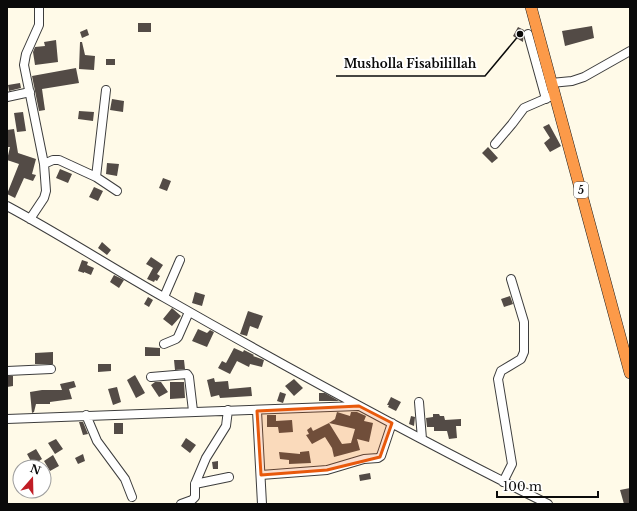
<svg xmlns="http://www.w3.org/2000/svg" width="637" height="511" font-family="'Libre Baskerville',serif">
<style>
.building{fill:#534b46}
.lines{fill:none;stroke-linecap:round;stroke-linejoin:round}
.minor-casing{stroke:#3d3d3d;stroke-width:10}
.highway-casing{stroke:#1b1b1b;stroke-width:12}
.minor{stroke:#fff;stroke-width:8}
.highway{stroke:#fc9a49;stroke-width:11}
.marked{fill:#e8590c;fill-opacity:0.2;stroke:#e8590c;stroke-width:3;stroke-linejoin:round}
.labels{text-anchor:middle;dominant-baseline:central;stroke-width:4;stroke-linejoin:round;paint-order:stroke}
.shield{fill:#fff;stroke:#545454;stroke-width:1}
.shield-label{font-size:10px;font-weight:bold;fill:#0a0a0a}
.leader{fill:none;stroke:#0a0a0a;stroke-width:1.5}
.callout-dot{fill:#0a0a0a;stroke:#fff;stroke-width:1.5}
.callout-label{font-size:12px;text-anchor:middle;font-weight:bold;fill:#0a0a0a;stroke:#fff;stroke-width:4;stroke-linejoin:round;paint-order:stroke}
</style>
<rect width="100%" height="100%" fill="#fffae8"/>
<path class="building" d="M138 23H151V32H138Z
M592 26 594 38 565 46 562 31Z
M518 27 524 30 523 42 513 36Z
M87 29 89 35 82 38 80 32Z
M56 40 58 62 35 65 33 52 35 47 45 46 44 42Z
M80 42H82L85 55 95 56 94 70 79 69Z
M106 59H115V65H106Z
M76 68 79 83 42 89 45 110 39 111 32 76Z
M20 83 21 88 9 91 8 85Z
M112 99 124 101 123 112 110 110Z
M79 111 94 112 93 121 78 119Z
M23 112 26 131 17 132 14 113Z
M549 124 561 146 550 152 544 143 550 138 543 127Z
M14 129 18 153 36 159 32 174 36 175 33 181 24 178 15 198 7 194 19 164 7 160 10 147H7V130Z
M488 147 498 158 492 163 482 153Z
M107 163 119 164 117 176 106 174Z
M60 169 72 174 68 183 56 178Z
M163 178 171 181 167 191 159 188Z
M94 187 103 191 98 201 89 197Z
M102 242 111 250 107 255 98 248Z
M151 257 163 265 157 274 160 276 157 281 155 280 154 282 147 279 153 268 146 264Z
M82 260 88 262 87 265 94 268 91 275 84 272V273L78 271Z
M114 275 124 280 119 288 110 282Z
M195 292 205 295 202 306 192 303Z
M510 296 513 304 504 307 501 299Z
M148 297 153 300 149 307 144 304Z
M172 308 181 316 172 326 163 319Z
M248 311 263 316 258 329 250 326 247 336 240 334Z
M198 329 207 333 210 330 214 332 207 347 192 341Z
M145 347 160 348V356H145Z
M234 348 243 352 244 350 254 355 253 356 264 360 262 367 250 364 249 367 237 361 230 374 218 368 222 361 226 363Z
M53 352V364H35V353Z
M174 360H184L185 369 175 370Z
M98 364H111V371L98 372Z
M135 375 145 393 136 398 127 380Z
M7 376H13V386L7 387Z
M214 378 215 382 228 381 229 389 251 387 252 396 220 398 219 395 211 397 207 380Z
M294 379 303 388 294 396 285 386Z
M74 381 76 387 69 389 72 399 50 402V404H36L34 412 32 413 30 392 42 390H62L60 384Z
M155 382H161L168 392 159 397 151 385Z
M170 382H184L185 398 170 399Z
M117 387 121 402 113 405 108 389Z
M280 392 286 394 283 403 277 401Z
M319 393H325L339 401H319Z
M391 397 401 402 396 411 388 407 389 405H387Z
M337 412 350 416 351 412H357L366 416 364 421 373 423 369 442 357 439 360 450 334 457 332 448 325 437 312 444 306 435 309 434 307 430 311 427 313 431 329 423 342 444 351 443 355 429 329 423 335 419Z
M433 414H439L440 416H444L445 420 461 419V426H456L457 438 449 439 447 431H434V427H427L426 418 433 417Z
M267 415H276V421L292 420 293 432 279 433 278 427H267Z
M411 416 415 417 414 426 409 424Z
M79 422H83L88 434 83 435Z
M114 423H123V434H114Z
M186 438 196 445 190 453 181 446Z
M56 439 63 449 55 454 48 443Z
M36 449 42 459 33 465 27 454Z
M309 451 311 463 289 464V460L280 459 279 452 300 454V452Z
M83 454 85 461 78 464 75 458Z
M53 455 59 466 50 471 44 461Z
M218 461V469H213L212 462Z
M370 473 371 479 360 481 359 475Z
M630 488V504H624L620 490Z"/>
<g class="lines">
<g class="minor-casing">
<path id="minor" d="M528 34 546 99
M551 83 572 81 584 77 630 51
M7 97 30 92
M495 144 512 124 524 108 554 95
M44 164 53 160H59L96 177 106 90
M96 177 117 191
M7 206C61 235 112 268 165 298 291 370 418 439 548 504
M30 219 44 198 46 191 44 164 24 65 26 54 39 25V7
M164 297 180 260
M164 344 176 339 178 337 189 312
M7 371 51 369
M151 377 187 374 189 377 193 411
M419 402 422 439
M257 411 262 504
M86 415 97 441 125 479 132 497
M7 419 358 406
M261 475 327 470 364 459 378 458 381 456 392 423
M503 482 512 464 498 379 501 371 521 359 524 352V322L511 279
M195 484 229 477
M181 504 192 500 195 497V484L206 458 226 426 228 410"/>
</g>
<g class="highway-casing">
<path id="highway" d="M531 7 630 373"/>
</g>
<use href="#minor" class="minor"/>
<use href="#highway" class="highway"/>
</g>
<path class="marked" d="M359 406 392 423 380 457 327 470 261 475 257 411Z"/>
<g class="labels">
<rect class="shield" x="574" y="182" width="14" height="16" rx="3"/>
<g class="shield-label">
<text x="581" y="190">5</text>
</g>
</g>
<path class="leader" d="M520 34L485 76H336"/>
<circle class="callout-dot" cx="520" cy="34" r="4"/>
<g class="callout-label">
<text x="410" y="68">Musholla Fisabilillah</text>
</g>
<rect width="637" height="511" fill="none" stroke="#0a0a0a" stroke-width="16"/>
<g transform="translate(32 479) rotate(20)"><circle r="19" fill="#ffffff" stroke="#9d9d9d"/>
<path d="M0-3L7 15L0 10L-7 15Z" fill="#c01d25"/>
<text y="-6" font-size="11" font-weight="bold" text-anchor="middle" fill="#0a0a0a">N</text>
</g>
<path d="M497 491v6h101v-6" fill="none" stroke="#0a0a0a" stroke-width="2"/>
<text x="503" y="491" font-size="12" fill="#0a0a0a" stroke="#ffffff" stroke-width="3" paint-order="stroke">100 m</text>
</svg>
